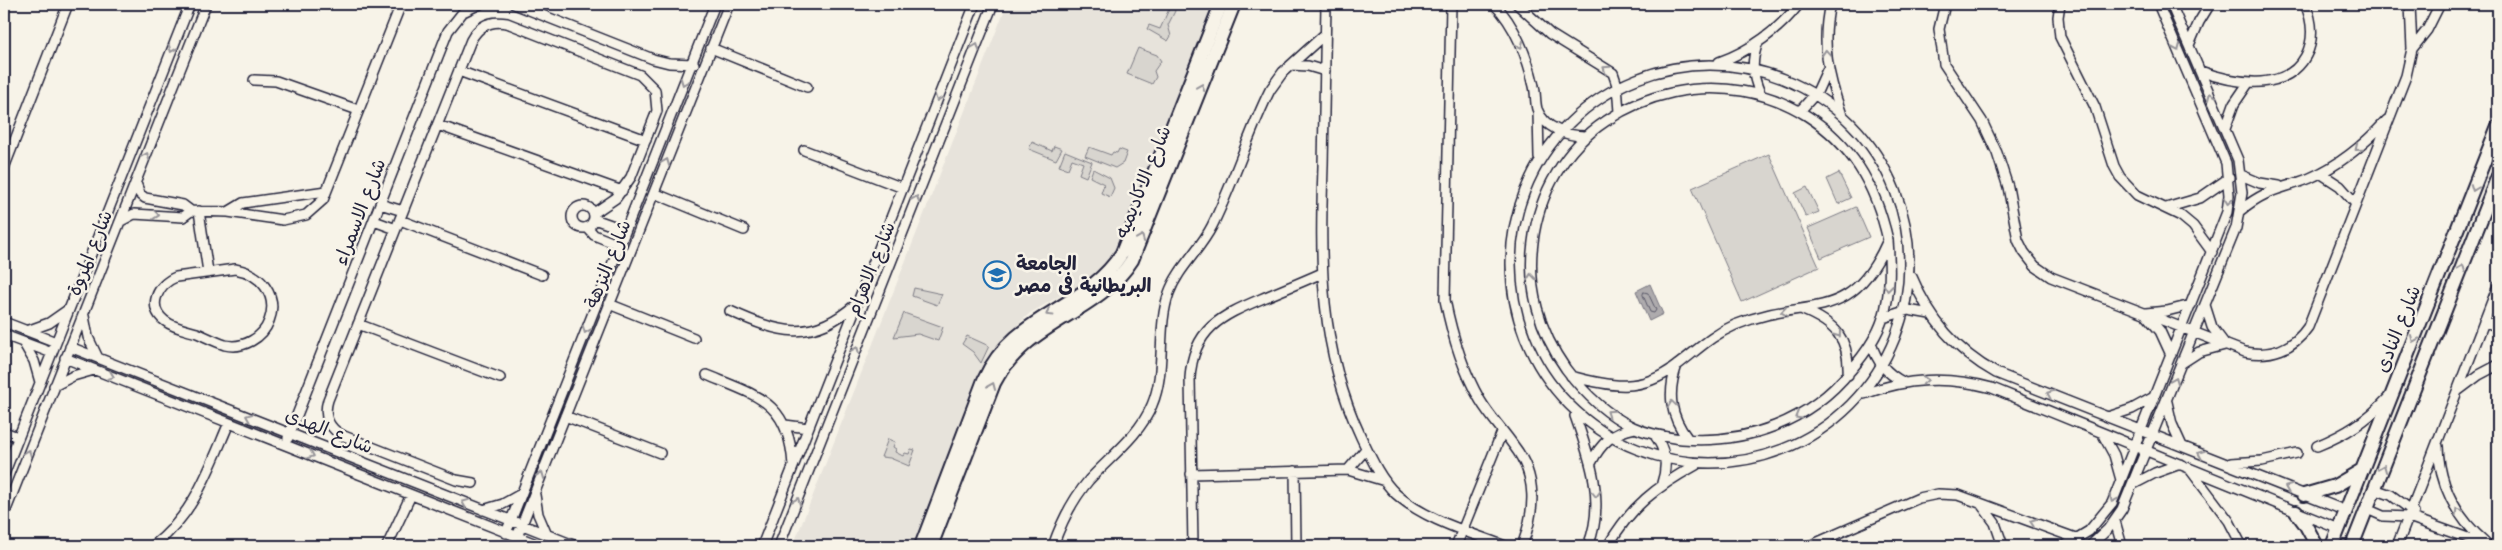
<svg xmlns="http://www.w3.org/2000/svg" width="2502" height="550" font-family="'Comic Neue','Playpen Sans Arabic',sans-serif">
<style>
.built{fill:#e7e3db}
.green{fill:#d8d5cf;stroke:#7d7c85}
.water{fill:#aeabad;stroke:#76747f}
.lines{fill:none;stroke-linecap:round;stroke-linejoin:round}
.shore{stroke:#5a5969;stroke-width:1}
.street-casing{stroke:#22223b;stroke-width:12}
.secondary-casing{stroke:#22223b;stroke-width:16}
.street{stroke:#f7f3e8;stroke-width:9}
.secondary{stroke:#f7f3e8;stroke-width:12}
.oneway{stroke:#97959a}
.labels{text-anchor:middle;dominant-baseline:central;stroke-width:5;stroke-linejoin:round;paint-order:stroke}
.street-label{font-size:19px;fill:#22223b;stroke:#f7f3e8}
.poi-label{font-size:19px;font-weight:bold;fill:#22223b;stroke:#f7f3e8;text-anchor:start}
</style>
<rect width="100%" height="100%" fill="#f7f3e8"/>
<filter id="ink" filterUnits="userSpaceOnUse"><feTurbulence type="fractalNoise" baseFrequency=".02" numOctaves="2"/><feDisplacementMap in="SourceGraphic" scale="10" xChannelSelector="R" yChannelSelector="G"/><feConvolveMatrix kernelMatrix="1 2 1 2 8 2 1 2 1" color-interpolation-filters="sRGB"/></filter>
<g filter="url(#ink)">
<path class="built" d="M1007 4H1216L1200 45 1191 58 1189 64 1191 65 1186 78H1184L1181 82 1180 98 1118 249 1107 264 1091 278 1030 313 1012 330 988 359 913 546H793Z"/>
<path class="green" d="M1165 4H1172L1175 11 1168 25 1171 36 1168 41 1147 29 1149 25 1160 29 1169 9 1164 7Z
M1138 48 1157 55 1161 61 1154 71 1156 77 1152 84 1127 74Z
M1032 142 1052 151 1054 146 1062 149 1056 160 1029 149Z
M1089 147 1111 155 1113 152 1117 153 1119 149 1127 152 1123 163 1115 168 1085 156Z
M1065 151 1092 162 1086 177 1079 174 1083 163 1072 159 1068 169 1059 166Z
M1769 154 1819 267 1742 302 1692 188Z
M1093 169 1110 178 1114 188 1110 197 1101 193 1104 184 1090 177Z
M1839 173 1851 198 1838 204 1827 179Z
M1807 187 1819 212 1806 217 1795 193Z
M1856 207 1869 237 1821 258 1808 228Z
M914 288 942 294 937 305 912 296Z
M904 313 943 327 938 341 918 334 894 337Z
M967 336 989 346 981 363 973 352 962 344Z
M888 439 895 442 893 447 896 449 895 452 903 456 905 453 909 454 911 449 915 450 909 466 890 458 881 457Z"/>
<path class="water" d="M1650 284 1663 314 1649 321 1636 291Z"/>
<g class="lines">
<path class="shore" d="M1644 292 1648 293 1656 310 1654 313 1650 312 1643 295Z"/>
<g class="street-casing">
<path id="street" d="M387 4 399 9
M514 4 653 59 669 63 694 64
M1326 4C1325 58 1324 112 1323 166 1320 262 1319 348 1361 437 1370 456 1380 479 1396 494 1425 520 1469 532 1505 546
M1451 4 1445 300C1452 335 1462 369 1480 400 1490 417 1503 430 1514 446 1538 477 1535 511 1522 546
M1494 4C1515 24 1528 59 1534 86 1536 94 1535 102 1537 109 1544 128 1567 136 1585 136
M1517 4 1550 34 1613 73 1617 85 1619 112
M1830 4C1821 42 1828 76 1841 112
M1945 4 1939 29 1944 64 1982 121 1997 153 2008 187 2018 240 2024 252 2035 266 2051 277 2245 352C2271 357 2293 349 2308 327L2406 76 2412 49 2410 4
M2060 4 2058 17 2060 37 2095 107 2114 166 2120 177 2137 195 2181 216 2193 226 2212 252
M1758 42C1751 61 1752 75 1760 93
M2189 45 2199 22 2210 4
M711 48 807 87
M2412 49 2427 30 2440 4
M1719 62C1750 51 1779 30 1799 4
M1511 264a199 199 0 1 1 398 0a199 199 0 1 1-398 0Z
M1291 65 1308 66 1325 71
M459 71 646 140
M2200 71C2219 78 2240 83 2261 82 2305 79 2322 41 2305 4
M254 80 276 81 358 110
M1800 111 1817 92 1827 70
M1538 112 1539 157
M438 125 622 191
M2225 129 2234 104 2249 82
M804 150 903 188
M4 168 68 4
M2320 173 2340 186 2356 204
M2241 175 2260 183 2279 186
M136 183 140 194 145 198 183 205 191 211 228 212 283 220 306 215 323 200 401 4
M654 193 744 230
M380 204 403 211
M572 217a11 11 0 1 1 22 0a11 11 0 1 1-22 0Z
M2166 208 2200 198 2229 178
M2241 210C2268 188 2281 190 2310 178 2340 165 2366 143 2387 120
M199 211 208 272
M228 212 243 203 326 191
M594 219 625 230
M400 220 542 275
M121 221 134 214 183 217 191 211
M374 221 396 229
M587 227 594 235 619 245
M235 269C260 273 279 295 269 321 263 338 243 349 225 345 216 342 206 337 197 333 187 330 174 328 165 321 146 307 158 284 176 277Z
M1912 277C1930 320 1956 351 1996 373L2346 511
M609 304 694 338
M2205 305 2212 327 2224 343
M1803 310C1835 323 1850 339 1848 375
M730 311C779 333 811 344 856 304
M2146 313 2167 311 2191 305
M84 316 88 337 98 358
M2147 316 2160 331 2171 355
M1883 318 1908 310 1930 314
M2484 321 2498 327
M4 322 56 342
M358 324 500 378
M27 331 49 323 69 309
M4 335 52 353
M23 342 34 361 40 382
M1871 343C1877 362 1886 373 1903 382
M70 347 576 546
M65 358 541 546
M2182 363 2199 352 2225 345
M1677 365C1667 393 1670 416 1688 439
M707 375C758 396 789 402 793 465
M1571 376C1611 387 1641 393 1676 366 1696 351 1712 335 1735 325 1806 295 1849 329 1888 240 1882 214 1874 190 1859 167 1803 82 1689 65 1606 121 1565 148 1539 193 1533 242 1527 287 1539 331 1566 369 1584 393 1605 414 1633 427 1648 434 1665 437 1682 439 1747 444 1809 422 1851 370 1864 355 1877 337 1883 318 1891 292 1890 266 1888 240
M54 386 73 376 94 370
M2459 390 2479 375 2498 365
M1864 394C1907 378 1947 376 1992 388L2339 529
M2167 402 2172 424 2182 446
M565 416 660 453
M1575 416C1590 458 1606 502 1588 546
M2108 417 2132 409 2154 397
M785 425 808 428
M4 432 18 437
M2102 433 2114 455 2121 480
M1654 434C1666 450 1668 465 1662 483
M288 438 448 31 463 12 480 4
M2317 446C2346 434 2367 421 2388 398
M2438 446C2439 484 2456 517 2485 542
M1591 463C1601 443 1613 432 1635 428
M2231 463 2262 461 2297 453
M2189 468 2229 521 2242 546
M1348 470 1366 449
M1295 471 1296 546
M4 474 190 4
M1191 474 1348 470 1385 481
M473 483 456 480 344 436C329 429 323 416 328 400L471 40C479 25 491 20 507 23L640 75 655 90 657 111 631 177 616 198 594 213
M2132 485 2155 473 2180 464
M2374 489 2391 495 2414 512
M535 495 538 514 547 535
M1981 504 1995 523 2003 546
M2367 509 2383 516 2409 517 2490 546
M483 510 503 504 521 494
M4 515 206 4
M2115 521 2122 546
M506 533 715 4
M517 537 729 4
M153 546C194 515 209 469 229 423
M387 546 411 495
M762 546 975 4
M779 546 993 4
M1053 546C1061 523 1073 499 1089 480 1110 457 1140 435 1152 405 1167 370 1156 329 1169 293 1178 268 1200 250 1212 226 1234 182 1248 134 1270 90L1283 72 1325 34
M1193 546 1190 378C1193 329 1221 316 1261 299 1282 290 1302 282 1322 273
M1456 546 1502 432
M1608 546C1631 506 1656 487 1696 465
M1809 546 1919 498 1938 494 1958 495 2078 539
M2064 546 2089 531 2112 503 2227 212 2229 195 2226 163 2158 4
M2090 546 2108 529 2122 509 2236 228 2242 193 2238 160 2171 4
M2397 546 2498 286"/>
</g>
<g class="secondary-casing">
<path id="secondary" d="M2304 495 2335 486 2362 470
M2296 512 2305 524 2317 546
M921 546 984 380C1014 313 1086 310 1122 253L1221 4
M931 546 994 383C1028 319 1097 315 1132 260L1234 4
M2332 546 2498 126
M2352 546 2498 176"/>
</g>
<use href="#street" class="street"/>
<use href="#secondary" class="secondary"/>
</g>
<defs><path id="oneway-chevron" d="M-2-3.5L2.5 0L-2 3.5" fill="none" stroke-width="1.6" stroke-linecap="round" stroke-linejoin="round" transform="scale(1.25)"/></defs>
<g class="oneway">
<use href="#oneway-chevron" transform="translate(1520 45) rotate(65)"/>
<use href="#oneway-chevron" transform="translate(976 47) rotate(-69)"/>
<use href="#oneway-chevron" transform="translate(2177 48) rotate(66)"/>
<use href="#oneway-chevron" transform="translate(172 49) rotate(112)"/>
<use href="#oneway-chevron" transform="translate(1826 53) rotate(-94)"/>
<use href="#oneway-chevron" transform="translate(1606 69) rotate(-147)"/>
<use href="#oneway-chevron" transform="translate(684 82) rotate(111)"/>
<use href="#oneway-chevron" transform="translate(1201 87) rotate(-68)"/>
<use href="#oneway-chevron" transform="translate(2211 96) rotate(-113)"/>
<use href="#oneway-chevron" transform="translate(938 98) rotate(111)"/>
<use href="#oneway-chevron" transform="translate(2358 148) rotate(141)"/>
<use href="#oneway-chevron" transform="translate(146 156) rotate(-68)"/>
<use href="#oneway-chevron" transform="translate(666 162) rotate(-68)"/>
<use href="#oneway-chevron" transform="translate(2474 188) rotate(111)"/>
<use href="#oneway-chevron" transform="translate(916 199) rotate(-68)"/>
<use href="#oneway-chevron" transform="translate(2228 201) rotate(96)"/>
<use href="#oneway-chevron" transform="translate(156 215) rotate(6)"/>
<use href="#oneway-chevron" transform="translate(1141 238) rotate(-68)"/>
<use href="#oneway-chevron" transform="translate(2462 268) rotate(-68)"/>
<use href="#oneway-chevron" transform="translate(1531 277) rotate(-96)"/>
<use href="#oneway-chevron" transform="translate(1888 288) rotate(97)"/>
<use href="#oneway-chevron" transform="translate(1784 312) rotate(172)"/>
<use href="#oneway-chevron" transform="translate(1049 313) rotate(148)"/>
<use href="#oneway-chevron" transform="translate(586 330) rotate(112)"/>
<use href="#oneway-chevron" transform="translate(1838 334) rotate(54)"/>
<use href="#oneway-chevron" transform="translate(2414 339) rotate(113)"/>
<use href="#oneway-chevron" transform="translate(856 350) rotate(-68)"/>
<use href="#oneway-chevron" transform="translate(111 376) rotate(21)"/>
<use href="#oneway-chevron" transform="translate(1925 380) rotate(-3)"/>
<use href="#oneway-chevron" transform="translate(2175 380) rotate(-68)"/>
<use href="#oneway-chevron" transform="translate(992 386) rotate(-67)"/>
<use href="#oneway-chevron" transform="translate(2050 394) rotate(-158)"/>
<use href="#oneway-chevron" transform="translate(1672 404) rotate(-98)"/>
<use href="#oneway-chevron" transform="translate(1610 413) rotate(-146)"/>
<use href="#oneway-chevron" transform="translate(1798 416) rotate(150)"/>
<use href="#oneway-chevron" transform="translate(249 417) rotate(-158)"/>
<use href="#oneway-chevron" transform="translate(28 453) rotate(-69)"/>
<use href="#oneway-chevron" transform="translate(2201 454) rotate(-158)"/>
<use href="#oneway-chevron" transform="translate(311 455) rotate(22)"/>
<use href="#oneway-chevron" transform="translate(2383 468) rotate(-68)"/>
<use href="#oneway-chevron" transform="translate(541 475) rotate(-68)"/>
<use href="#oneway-chevron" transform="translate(2288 488) rotate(-158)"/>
<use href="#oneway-chevron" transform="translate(1596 494) rotate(88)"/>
<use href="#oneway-chevron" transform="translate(2113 499) rotate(115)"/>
<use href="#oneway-chevron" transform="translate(797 501) rotate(-68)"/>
<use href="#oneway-chevron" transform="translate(465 503) rotate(-158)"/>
<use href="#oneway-chevron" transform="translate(2458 511) rotate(-122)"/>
<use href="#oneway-chevron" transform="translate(2033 522) rotate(-160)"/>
</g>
</g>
<defs>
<g id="university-ring" transform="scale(1.4375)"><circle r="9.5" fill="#f7f3e8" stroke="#1f6fb2" stroke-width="1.5"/><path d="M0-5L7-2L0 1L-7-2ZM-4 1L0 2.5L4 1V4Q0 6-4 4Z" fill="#1f6fb2"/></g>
</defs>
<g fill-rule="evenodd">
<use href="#university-ring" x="997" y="275"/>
</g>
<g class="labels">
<g class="street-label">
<text transform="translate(1143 182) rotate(-68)">شارع الاكاديميه</text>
<text transform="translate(360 212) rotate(-69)">شارع الاسمراء</text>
<text transform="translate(90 253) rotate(-68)">شارع المروة</text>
<text transform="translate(608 264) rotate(-68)">شارع النزهة</text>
<text transform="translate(871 269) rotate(-68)">شارع الاهرام</text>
<text transform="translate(2398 329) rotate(-68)">شارع النادى</text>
<text transform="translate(329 431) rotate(22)">شارع الهدى</text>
</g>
<g class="poi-label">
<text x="1016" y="264">الجامعة<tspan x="1016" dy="22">البريطانية فى مصر</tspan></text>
</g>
</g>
<rect width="2502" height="550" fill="none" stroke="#f7f3e8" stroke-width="20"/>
<rect x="10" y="10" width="2482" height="530" fill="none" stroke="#22223b" stroke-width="2" filter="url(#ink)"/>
</svg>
